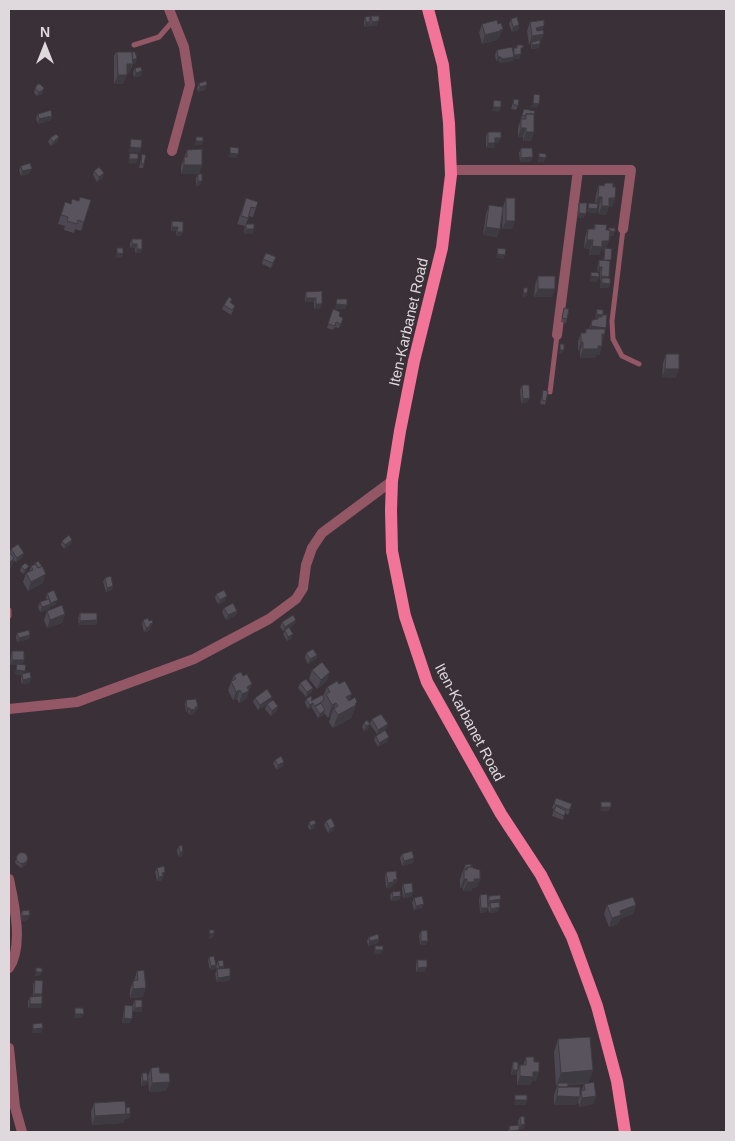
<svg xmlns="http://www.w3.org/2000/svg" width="735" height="1141" font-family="Helvetica,sans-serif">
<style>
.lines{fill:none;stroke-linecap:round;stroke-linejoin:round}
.service{stroke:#945766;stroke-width:5}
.minor{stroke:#945766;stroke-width:10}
.primary{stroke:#f27498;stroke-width:12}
.wall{fill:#4c4750;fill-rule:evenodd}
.shaded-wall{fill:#3e3a41}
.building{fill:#58535d;stroke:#3e3a41}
.labels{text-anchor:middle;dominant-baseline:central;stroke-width:5;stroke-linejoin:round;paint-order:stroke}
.street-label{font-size:15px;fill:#dfd9dd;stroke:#3a3037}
</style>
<rect width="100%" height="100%" fill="#3a3037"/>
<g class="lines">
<path class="service" d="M134 45 159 37 173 21
M623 229 612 321 613 339 622 356 639 364
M550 392 557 335
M9 610V616"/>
<path class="minor" d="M169 9 184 47 190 85 172 151
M451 170H631L623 229
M557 335 578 170
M9 709 77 702 194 659 269 619 296 599 303 588 306 565 312 548 322 533 392 481
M9 879C14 903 24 946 9 968
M9 1048 15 1107 22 1132"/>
<path class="primary" d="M428 9 443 65 449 123 451 175 442 248 414 361 400 431 392 481 391 510 392 551 405 616 427 682 501 814 541 875 572 937 597 1006 617 1081 625 1132"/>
</g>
<path class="wall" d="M371 16 377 26H370V23L369 27H364V21L365 17 370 20Z
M511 19 519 25 518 30 512 32 509 24Z
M530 22 543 30 539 48 531 49V44L529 45 527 31Z
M482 24H498L503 29 499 37 498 38 497 40 482 44 479 33Z
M517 45 521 52 519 59H513L512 61 500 63 499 61H496L495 54 497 50 513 52 514 48H516Z
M116 52H122L136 63 133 64 129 73H127V75L123 84H114V56Z
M135 68 141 76 134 77 133 73Z
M199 83 205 90 198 92 197 88Z
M35 88 43 90 42 94 37 96 34 93Z
M514 99 518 106 516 110 511 109Z
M524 109 534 115V132L531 141H523V137H518V128Z
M38 114 52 116 51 120 38 124 36 118Z
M488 132 499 143H495L494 148H486V136Z
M59 137 57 142 51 146 48 142 50 138Z
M521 148 531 162H520L519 153Z
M187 150 202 165 199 174H181V166Z
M142 154 144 164 143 168H139Z
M21 166 30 173 21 176 19 170Z
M94 171 104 173 102 178 97 182 93 175Z
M198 174 200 186H196V178Z
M605 183 613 187 615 198 612 207 609 206 606 215 598 214 599 206H598L596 213 587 212 589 203 595 204 596 194 599 185 603 186Z
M246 198 258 202 253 217 249 216 246 224 254 229 252 234H244L245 226 237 224Z
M506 198 515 221 512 229H502L503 211 500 229 497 237 483 235 486 214 489 205 503 207Z
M91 200 81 231 75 229 74 233 64 230 65 226 58 224 65 202 70 204 79 201Z
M579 203 584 218H577L578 207Z
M172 221 183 222 181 236H176V231H171V226Z
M595 224 606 230H608L609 228 613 236H609L606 248 609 264 608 278 610 284 608 288H600L601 281H600V272L597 271 598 265 599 260 603 261 605 250 601 249 599 255H589L590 249 584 248 585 237 588 229H593Z
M132 239 142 249 140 253H135V248H130V243Z
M276 257 271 268 262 264 263 259Z
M538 276 552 297H534L535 285Z
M322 291 320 309H314V302H305V297L306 292Z
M232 299 231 303 235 306 231 315 222 309 224 305Z
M564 308 567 319 566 323 561 322Z
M333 309 339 316 343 318 339 328 335 327 333 330 327 328Z
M597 309 603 315 605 331 602 342V346L599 355H596L595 358H580V351H578V341L581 333H585L586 329H589L592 320 597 319H595Z
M666 354 676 378 662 377 663 363Z
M522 385 528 402 521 403 520 390Z
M543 390 546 401 545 405 540 404Z
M72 540 71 544 64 549 61 545 62 541Z
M11 549 23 557 16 562 14 560 11 567 9 569V552V553Z
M34 564 43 583 28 591 23 582 26 573 29 572 31 566 34 565Z
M21 567 27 570 23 574 20 571Z
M105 578 113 586 112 590 106 592 103 582Z
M47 593 56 604 50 607 49 609 40 612 38 607 40 602 47 600 46 598Z
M216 594 225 601 218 604 215 598Z
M224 608 237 611 236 615 226 620 222 612Z
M47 611 65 614 62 623 47 628 44 620Z
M80 613 97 620 96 625H79L78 618Z
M143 620 149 621 151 628H150L149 631 144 632 142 624Z
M296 620 294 624 289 628 293 634 291 639 287 641 283 634 285 631H283L280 627 282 622Z
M17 633 30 635 29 639 17 642 16 637Z
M12 651 24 660 22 665 24 673 30 683 21 684V678L22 675 15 674 17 665H10L11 655Z
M306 653 317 655 316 659 308 664 305 658Z
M312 670 327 681 317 689 309 679Z
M234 675 249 692 248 693 246 699 239 703 237 699 233 700 228 690Z
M300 683 313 688 311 693 306 697 298 688Z
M327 687 350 700 357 702 351 718 333 728 329 722 331 716 328 718 324 713V715L318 718 314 711V710H313L312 707 308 709 305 703 306 699 312 701 323 696Z
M255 698 271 701 277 711 271 716 265 709 267 704 270 702 258 710 253 702Z
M186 700 198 707 194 714 189 715 188 712H186L185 704Z
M372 719 388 724 386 729 377 734 370 724Z
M364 723 370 724 368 729 364 731 362 727Z
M376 736 387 742 378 747 374 740Z
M275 760 283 766 277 770 273 764Z
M556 798 572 804 568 815 565 813 563 820 552 816 554 809 552 808Z
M326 821 333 831 328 833 324 825Z
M309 822 314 828 310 830 308 827Z
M179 846 183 852 182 856 178 857 177 850Z
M18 854 28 858 26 865 21 868 16 864 15 862Z
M402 854 414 858 413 863 402 866 400 858Z
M465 865 471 867 480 879 477 887 472 888 471 891H463V888H460V879Z
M157 868 164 876 163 877 161 881H157L155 872Z
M386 872 397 879 396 883 393 884 392 887 386 888 385 877Z
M403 884 412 897 403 898 402 888Z
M392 892 401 896 399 900 391 901 390 896Z
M480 895 487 900 489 896 499 903 498 912 489 913 488 908 489 905H488L486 912 480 913 479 899Z
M414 898 422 908 414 910 412 903Z
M607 905H636L633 914 620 919 618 924 609 927 604 914Z
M22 911 28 920 21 921 20 915Z
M421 931 428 941 426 945H420L419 935Z
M369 937 379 939 378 943 368 946 367 941Z
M209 957 216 965 215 969 210 970 208 961Z
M417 960 425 972H416V965Z
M218 961 224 966 223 969 230 976 229 981 217 982 215 974 217 970 216 966Z
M137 971 143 997 130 998V990L133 981H134Z
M35 980 42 994V1004L41 1008H28V1001L30 997H33V985Z
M135 1000 142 1007 141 1012H133V1004Z
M125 1005 130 1023H122L124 1009Z
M558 1039 593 1070 588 1083 596 1096 593 1104 579 1107 578 1101 576 1105H554V1095L557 1086H556L554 1052ZM584 1084 580 1095 568 1087V1085Z
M526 1057 534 1062 536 1081H532L530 1085H517V1073L520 1065H523Z
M513 1062 516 1075H511L512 1066Z
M151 1068 160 1073 166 1091 149 1092 148 1076Z
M142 1073 148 1081 146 1085 141 1086V1077Z
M94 1103 126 1108 130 1114 129 1118 125 1119V1118L123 1123 92 1125 91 1112Z
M520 1117 524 1129H519L518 1132H508L509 1126 519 1129 518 1121Z"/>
<path class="shaded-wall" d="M379 21 377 26H370L372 22Z
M366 22H370L369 27H364Z
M519 25 518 30 512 32 513 27Z
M544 26 542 34H544L540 43 532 42 531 44 529 45 532 36 536 28Z
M503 29 499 37 498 38 497 40 482 44 485 35Z
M540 44 539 48 531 49 532 45Z
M521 54 519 59H513L512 61 500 63 501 59 513 57 514 55Z
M498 57H501L499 61H496Z
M137 58 136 63 132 64 129 73H123L127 64 133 60Z
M142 71 141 76 134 77 136 73Z
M118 75H127L123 84H114Z
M207 85 205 90 198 92 200 87Z
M43 90 42 94 37 96 39 92Z
M533 103 539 104 537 108 531 107Z
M493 107H501L499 112 492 111Z
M52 116 51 120 38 124 39 119Z
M521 128H526L523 137H518Z
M526 132H534L531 141H523Z
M59 137 57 142 51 146 53 142Z
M495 138H501L499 143H494Z
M196 141H203L202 145H194Z
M488 143H495L494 148H486Z
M130 147 141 148 140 153 128 152Z
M230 153 238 154 236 158 228 157Z
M533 157 531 162H520L521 158Z
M539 157 546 158 544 162H537Z
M129 159H138L136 164 128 163Z
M184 165H202L199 174H181Z
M32 169 30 173 21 176 22 171Z
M104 173 102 178 97 182 99 177Z
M198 181H202L200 186H196Z
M598 197H602L599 206 595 205Z
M609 198H615L612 207 609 206 606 215 598 214 602 206Z
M588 208 597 209 596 213 587 212Z
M579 213 586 214 584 218H577Z
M506 221H515L512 229H502Z
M172 227H178L176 231H171Z
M486 227 500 229 497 237 483 235Z
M246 229H254L252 234H244Z
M608 231 615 232 613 236 607 235Z
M177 232H183L181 236H176Z
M587 240H593L590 249 584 248Z
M602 241H609L606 250 601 249 599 255H589L592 246Z
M132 244H137L135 248H130Z
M137 249H142L140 253H135Z
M117 253 123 254 122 258H115Z
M497 254 505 255 504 259 496 258Z
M599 267H602L600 272 597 271Z
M591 276 599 277 597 282 589 281Z
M601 276 609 277 607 281 602 278 601 281H600Z
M602 283 610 284 608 288H600Z
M538 289H555L552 297H534Z
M523 293H527L526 298 522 297Z
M306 298H316L314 302H305Z
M316 304H322L320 309H314Z
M336 304 347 305 345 309H335Z
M597 314 602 315 600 319 598 317 597 319H595Z
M591 326 606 328 603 334H605L602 343 588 335Z
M581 342H583L580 351H578Z
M598 346H602L599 355H596L595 358H580L583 349Z
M560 350H564L562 354H558Z
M665 369H679L676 378 662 377Z
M530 398 528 402 521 403 523 399Z
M72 540 71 544 64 549 65 545Z
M24 553 23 557 16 562 17 558Z
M14 558 11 567 9 569V563Z
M29 566 27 570 23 574 25 570Z
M46 574 43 583 28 591 31 582Z
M113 586 112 590 106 592 107 588Z
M227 596 225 601 218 604 220 600Z
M58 600 56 604 50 607 51 603Z
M51 604 49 609 40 612 42 607Z
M237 611 236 615 226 620 228 615Z
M65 614 62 623 47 628 50 620Z
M97 620 96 625H79L80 621Z
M296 620 294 624 283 631 285 627Z
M153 623 149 631 144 632 146 628 150 624Z
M293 634 291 639 287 641 288 637Z
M30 635 29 639 17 642 19 638Z
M317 655 316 659 308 664 310 659Z
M12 660H24L22 665H10Z
M16 670 25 671 24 675 22 674V675L15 674Z
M330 672 327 681 317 689 321 680Z
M31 678 30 683 21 684 23 680Z
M252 684 246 699 239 703 242 694 247 687Z
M313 688 311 693 306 697 307 692Z
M240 690 237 699 233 700 236 692Z
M352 694 348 706 346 697Z
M272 697 271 701 258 710 260 705Z
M311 701 313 703 312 707 308 709Z
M357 702 351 718 333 728 338 715Z
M336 703 331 716 328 718 332 705Z
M278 706 277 711 271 716 272 711Z
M195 707H198L194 714 189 715 190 710Z
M187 708H190L188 712H186Z
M325 710 324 715 318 718 320 714Z
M370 724 368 729 364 731 366 726Z
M388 724 386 729 377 734 378 730Z
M389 737 387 742 378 747 379 743Z
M284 762 283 766 277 770 278 765Z
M601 807H611L609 811H600Z
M316 823 314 828 310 830 311 826Z
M335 826 333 831 328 833 330 829Z
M180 852H183L182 856 178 857Z
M414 858 413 863 402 866 404 861Z
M27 861 26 865 21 868 22 863Z
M165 872 161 881H157L159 877 162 873Z
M397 879 396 883 393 884 392 887 386 888 388 883 393 880Z
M464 879H467L463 888H460Z
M474 879H480L477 887 472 888 471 891H463L467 882Z
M413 892 412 897 403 898 405 894Z
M401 896 399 900 391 901 393 897Z
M501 899 499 903H490L489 905H488L489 901Z
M424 904 422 908 414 910 416 906Z
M636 905 633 914 620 919 618 924 609 927 612 918 620 911Z
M500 907 498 912 489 913 491 909Z
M481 908H488L486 912 480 913Z
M30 915 28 920 21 921 22 916Z
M214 933 213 938 208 939 210 934Z
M379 939 378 943 368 946 370 941Z
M421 941H428L426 945H420Z
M375 950H383L381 954H373Z
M216 965 215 969 210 970 211 966Z
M224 966 223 970 217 971 219 967Z
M427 967 425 972H416L418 968Z
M36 972H42L40 976H34Z
M230 976 229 981 217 982 218 978Z
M146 988 143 997 130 998 133 989Z
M34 994H42L41 998H33Z
M30 1004H42L41 1008H28Z
M142 1007 141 1012H133L135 1008Z
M75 1014H84L82 1018H74Z
M124 1018 132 1019 130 1023H122Z
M43 1028 41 1033H31L33 1029Z
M513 1070H518L516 1075H511Z
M593 1070 588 1083 558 1085V1083L557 1086H556L561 1073Z
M533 1072H539L536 1081H532L530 1085H517L520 1076Z
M143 1081H148L146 1085 141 1086Z
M170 1082 166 1091 149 1092 152 1083Z
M557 1096 580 1097 576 1105H554Z
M596 1096 593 1104 579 1107 582 1098Z
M515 1100H527L526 1105H514Z
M126 1114 123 1123 92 1125 95 1116Z
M126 1114H130L129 1118 125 1119Z
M525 1124 524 1129H519L521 1125Z
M519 1130 518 1132H510V1131Z"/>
<path class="building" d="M370 16V22H366L365 17Z
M371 16H379V21L372 22Z
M517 17 519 25 513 27 511 19Z
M497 20 498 24 501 23 503 29 500 30V31L485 35 482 24Z
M544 20V26L536 28 537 31 543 30 544 34 532 36 530 22Z
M540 40V44L532 45V42Z
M517 45H523V48H521V54L514 55V48H517Z
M512 47 514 57 501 59V57H498L497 50Z
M117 52H132L133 64H127V75H118Z
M132 52H135L137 58 133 60Z
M141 67 142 71 136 73 135 68Z
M206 81 207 85 200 87 199 83Z
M38 84H40L44 88 43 90 39 92 35 88Z
M534 94 540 95 539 104 533 103Z
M514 99 519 100 518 106 513 104Z
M494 100 501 101V107H493Z
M524 109 535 111 534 115V114H526L525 116 522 115Z
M51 110 52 116 39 119 38 114Z
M526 114H534V132H526V128H521V119H526Z
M488 132H501V138H495V143H488Z
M56 134 59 137 53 142 50 138Z
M196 137H203V141H196Z
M131 139 142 140 141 148 130 147Z
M230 147 239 148 238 154 230 153Z
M521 148H532L533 157 521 158Z
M202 149V165H184V157H187V150Z
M130 153 138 154V159H129Z
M539 153 546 154V158L539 157Z
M142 154 146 155 144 164H141Z
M30 163 32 169 22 171 21 166Z
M99 167 104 173 99 177 94 171Z
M198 174H202V181H198Z
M605 183H613V187H616L615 198H609V206H602V197H598L599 185 604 186Z
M80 197 91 200 84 222 78 220 77 224 67 221 68 217 61 215 65 202 71 204 72 199 79 201Z
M246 198 258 202 256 208 251 207 248 218 241 216Z
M506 198H515V221H506Z
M579 203H587L586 214 579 213Z
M589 203 598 204 597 209 588 208Z
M489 205 503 207 500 229 486 227Z
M172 221 183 222V232H177L178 227H172Z
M246 224H254V229H246Z
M595 224 607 225 606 230H610L609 241H602V247L592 246 593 240H587L588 229H595Z
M609 228H615V232L610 231V230H608Z
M132 239H142V249H137V244H132Z
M117 248H123V254L117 253Z
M498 248 506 249 505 255 497 254Z
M605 248 612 249 611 260H604Z
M266 253 276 257 273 263 263 259Z
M599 260 610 261 609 277 601 276 602 267H599Z
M591 272 599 273V277L591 276Z
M538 276H555V289H538Z
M602 278H610V284L602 283Z
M524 288H528L527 293H523Z
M322 291V304H316V298H306V292Z
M229 297 232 299 230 302 235 306 232 310 224 305Z
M337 299H347V305L336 304Z
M564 308 569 309 567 319 562 318Z
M333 309 340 312 339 316 343 318 341 324 336 322 335 326 328 324Z
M597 309 603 310V315L597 314Z
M602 315H607L606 328 591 326 592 320 598 319V317H602Z
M586 329H605V334H602V346H598V349H583V342H581V333H586Z
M560 344H564V350H560Z
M666 354H679V369H665Z
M522 385H529L530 398 523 399Z
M543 390 548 391 546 401 542 400Z
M69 535 72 540 65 545 62 541Z
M18 544 24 553 17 558 11 549Z
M9 552 14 558 9 563Z
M38 561 42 566 38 568 36 564H34Z
M25 563 29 566 25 570 21 567Z
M36 564 38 568 42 566 46 574 31 582 26 573 33 570 31 566Z
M111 576 113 586 107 588 105 578Z
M54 590 58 600 51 603 47 593Z
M224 590 227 596 220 600 216 594Z
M49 599 51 604 42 607 40 602Z
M233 603 237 611 228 615 224 608Z
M62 605 65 614 50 620 47 611Z
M80 613H97V620L80 621Z
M293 615 296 620 285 627 282 622Z
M148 618 149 621 152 620 153 623 150 624V626L146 628 143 620Z
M289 627 293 634 288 637 285 630Z
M29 630 30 635 19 638 17 633Z
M313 649 317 655 310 659 306 653Z
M12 651H24V660H12Z
M322 662 330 672 321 680 312 670Z
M17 664 26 665 25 671 16 670Z
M30 672 31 678 23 680 22 674Z
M241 672 243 676 247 674 252 684 247 687 249 691 242 694 240 690 236 692 231 681 236 679 234 675Z
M306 679 313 688 307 692 300 683Z
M337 681 339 684 345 681 352 694 346 697 349 701 355 697 357 702 355 704 356 705 338 715 334 709 338 706 336 703 332 705 326 694 330 692 327 687Z
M267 689 272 697 260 705 255 698Z
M322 695 324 698 323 701 315 706 313 703 310 705 306 699 311 696 312 699 311 701Z
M196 699 198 707H195L196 709 190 710V708H187L186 700Z
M273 700 278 706 272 711 267 704Z
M321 703 325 710 320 714 315 707Z
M381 714 388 724 378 730 372 719Z
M367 720 370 724 366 726 364 723Z
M385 730 389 737 379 743 376 736Z
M281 756 284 762 278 765 275 760Z
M556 798 572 804 569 810 554 804Z
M601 802H611V807H601Z
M556 806 566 811 564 816 554 811Z
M331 818 335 826 330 829 326 821Z
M314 820 316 823 311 826 309 822Z
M182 845 183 852H180L179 846Z
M412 851 414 858 404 861 402 854Z
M16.5 858a5.5 5.5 0 1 1 11 0a5.5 5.5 0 1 1-11 0Z
M471 864V867H467V869H465V865Z
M164 866 165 872 162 873 163 876 159 877 157 868Z
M467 867H473V868L480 870V879H474V882H467V879H464V870H467Z
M396 871 397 879 393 880 394 882 388 883 386 872Z
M412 883 413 892 405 894 403 884Z
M400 891 401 896 393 897 392 892Z
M487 894 488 908H481L480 895Z
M500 895 501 899 489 901V896Z
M422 896 424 904 416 906 414 898Z
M633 897 636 905 620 911 621 915 612 918 607 905Z
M499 902 500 907 491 909 490 903Z
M29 910 30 915 22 916V911Z
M209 930H214V933L210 934Z
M427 930 428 941H421V931Z
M378 934 379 939 370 941 369 937Z
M375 946H383V950H375Z
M214 956 216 965 211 966 209 957Z
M223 960 224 966 219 967 218 961Z
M417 960H427V967L418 968Z
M36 968H42V972H36Z
M230 968V976L218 978 217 969Z
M144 970 146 988 133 989V981L138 980 137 971Z
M35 980 43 981 42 994H34Z
M42 996V1004H30V997Z
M135 1000H142V1007L135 1008Z
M125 1005 133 1006 132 1019 124 1018Z
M75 1008H83L84 1014H75Z
M42 1023 43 1028 33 1029V1024Z
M590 1037 593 1070 561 1073 558 1039Z
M526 1057H534V1062H539V1072H533V1077L520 1076V1065H526Z
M513 1062H518V1070H513Z
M159 1067 160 1073H169L170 1082 152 1083 151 1068Z
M142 1073H147L148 1081H143Z
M594 1082 596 1096 582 1098 581 1091 585 1090 584 1084Z
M558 1083H568V1087H558Z
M558 1087H580V1097L557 1096Z
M515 1095H527V1100H515Z
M125 1101 126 1114 95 1116 94 1103Z
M130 1107V1114H126V1108Z
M524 1116 525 1124 521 1125 520 1117Z
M519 1125V1130L510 1131 509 1126Z"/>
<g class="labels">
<g class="street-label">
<text transform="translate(408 322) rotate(-77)">Iten-Karbanet Road</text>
<text transform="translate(470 722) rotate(62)">Iten-Karbanet Road</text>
</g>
</g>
<rect width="735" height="1141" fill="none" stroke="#dfd9dd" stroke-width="20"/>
<g transform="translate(45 45)" stroke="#3a3037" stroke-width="4" paint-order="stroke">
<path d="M0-4L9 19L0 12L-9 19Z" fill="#dfd9dd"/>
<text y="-8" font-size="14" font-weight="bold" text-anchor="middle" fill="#dfd9dd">N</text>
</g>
</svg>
